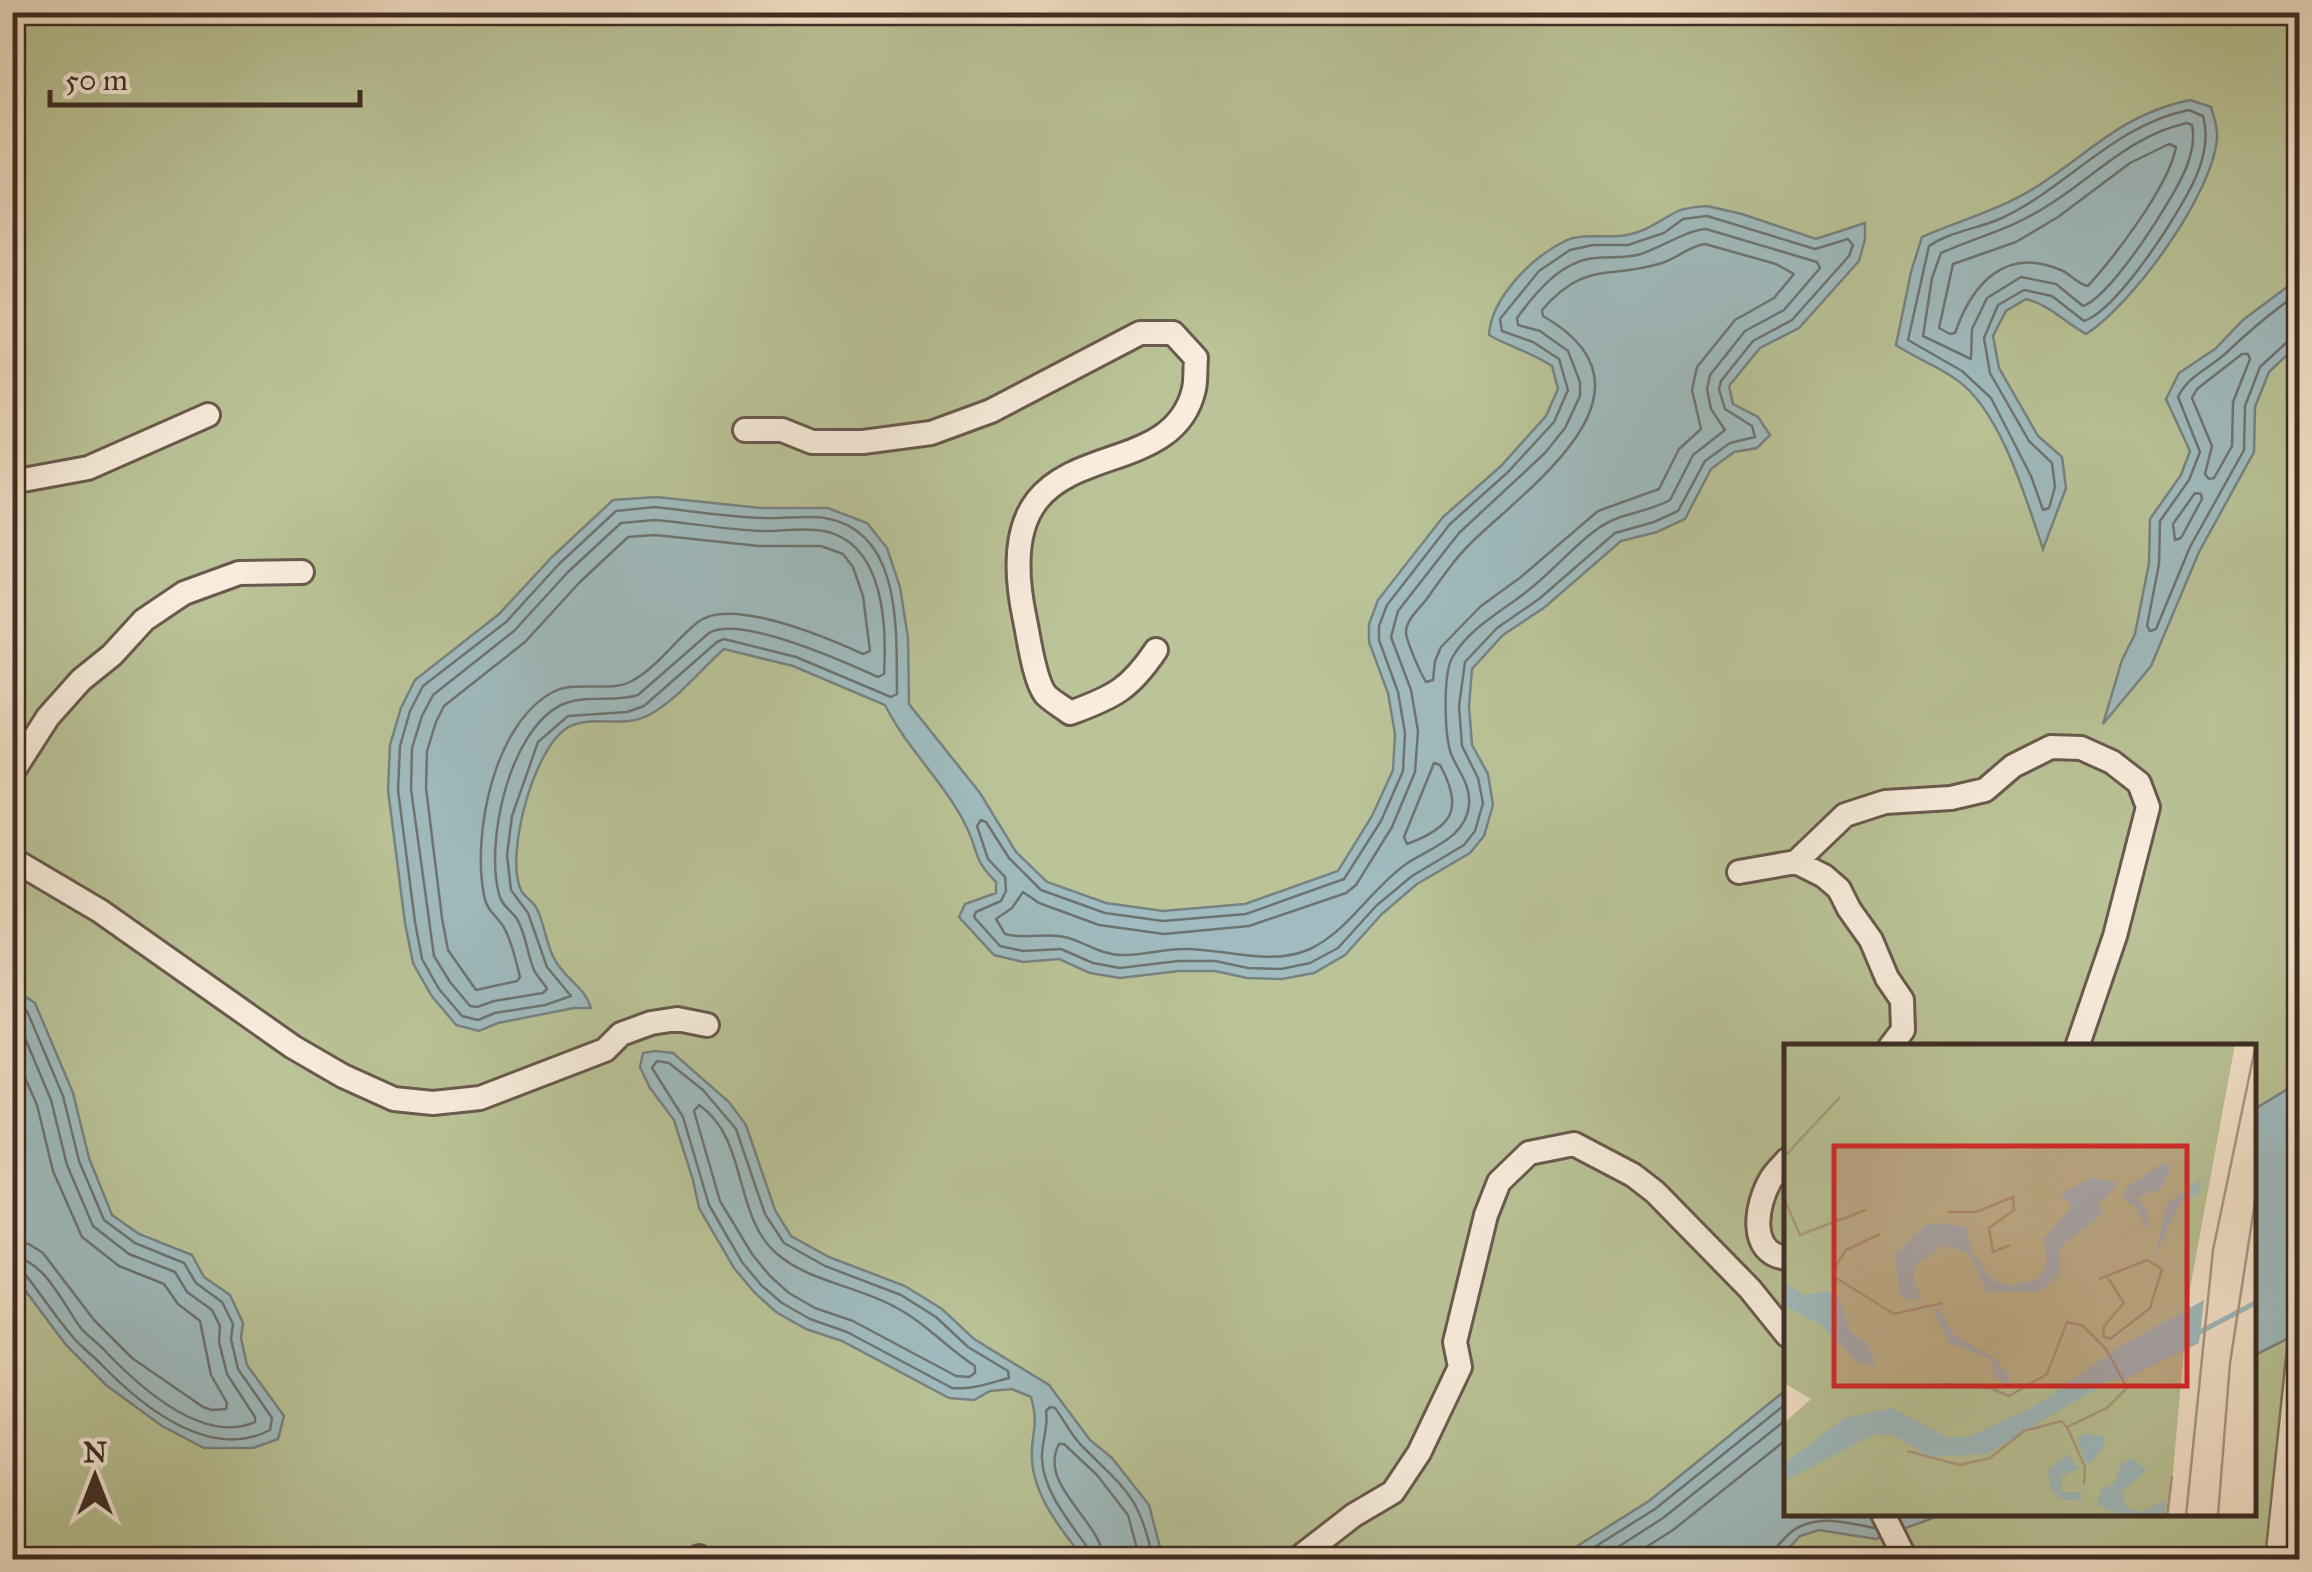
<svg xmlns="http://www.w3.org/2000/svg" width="2312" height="1572" font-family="'IM FELL Great Primer',serif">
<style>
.green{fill:#bac498;stroke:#7b785e;stroke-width:2.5;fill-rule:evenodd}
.water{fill:#a0bcc0;stroke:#788382;stroke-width:2.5}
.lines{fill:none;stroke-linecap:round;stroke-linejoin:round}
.shore{stroke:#6e7472;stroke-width:2.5}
.lane-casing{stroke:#6a5a4e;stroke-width:28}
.lane{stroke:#f8eddd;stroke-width:22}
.inset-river{fill:none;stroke:#a0bcc0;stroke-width:5}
.inset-road{fill:none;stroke:#ab9a88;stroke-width:2.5}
.view{fill:#d62828;fill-opacity:0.15;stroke:#d62828;stroke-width:5}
.inset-edge{fill:none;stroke:#3c2d24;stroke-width:5}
</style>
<rect width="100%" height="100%" fill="#f5e3ca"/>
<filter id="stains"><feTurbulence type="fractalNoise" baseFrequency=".002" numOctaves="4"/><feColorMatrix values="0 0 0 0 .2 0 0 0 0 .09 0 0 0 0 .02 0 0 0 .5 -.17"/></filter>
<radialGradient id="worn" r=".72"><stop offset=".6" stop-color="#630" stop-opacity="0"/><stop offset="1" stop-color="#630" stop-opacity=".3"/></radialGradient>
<path class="green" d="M12 13H2299L2300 1221 2265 1559H13ZM1787 1047H2254V1514H1787Z"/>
<path class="water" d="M2190 100 2211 107C2214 117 2218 128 2217 138 2213 194 2133 304 2086 334 2064 322 2050 305 2026 299L2006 311 1993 336 1999 368 2038 436 2062 457 2066 488 2043 549C2026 499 2001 411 1957 380 1938 366 1915 358 1896 345L1911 272 1922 237C1961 220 2000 210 2036 187 2091 152 2122 114 2190 100Z
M1707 206 1742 214 1816 239 1865 223V239L1859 261 1799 328 1760 348 1729 386 1733 404 1758 417 1770 435 1757 448 1734 452 1711 469 1685 519 1657 532 1621 541 1545 607 1503 635 1472 669 1469 706 1472 745 1488 774 1493 805 1484 836 1470 853 1417 884 1382 914 1345 955 1314 973 1282 979 1247 978 1215 971H1179L1120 978 1090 973 1059 959 1023 962 994 955 959 917 965 904 996 893V882C972 858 980 855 967 828 946 784 907 749 885 705L793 666 724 649C700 670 677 700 649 715 625 728 597 716 573 725 535 738 503 859 522 892 526 898 534 902 537 909 545 925 546 945 555 960 565 979 585 987 591 1008H574L498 1023 479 1031 456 1025 431 995 413 963 405 923 388 790 390 745 401 708 415 680 499 614 552 557 613 500 656 497 761 508H828L867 523 887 548 900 587 908 638 909 704 980 793 1016 852 1047 882 1106 903 1163 911 1245 904 1338 871 1372 816 1393 770 1395 734 1388 693 1369 642V624L1378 600 1443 517 1501 466 1546 416 1558 389 1552 366C1531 352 1510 347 1489 335 1491 298 1532 257 1565 241 1585 232 1607 239 1627 235 1647 231 1659 221 1676 212 1685 207 1697 207 1707 206Z
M2299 278V348L2291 351 2269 372 2255 407 2254 452 2199 552 2151 666 2103 724 2122 660 2135 634 2149 563 2150 519 2181 475 2190 451 2166 399 2179 373 2215 349 2243 320Z
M13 988 35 1003 73 1093 89 1158 112 1215 139 1234 192 1255 204 1277 230 1295 243 1323 241 1338 247 1365 284 1416 278 1439 253 1448H204L162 1426 106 1385 66 1345 13 1274Z
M655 1051 673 1053 729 1102 746 1125 775 1210 791 1236 829 1257 905 1286 942 1309 974 1339 1049 1385 1090 1440 1112 1458 1149 1505 1163 1559H1084C1063 1532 1034 1497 1032 1460 1030 1434 1040 1428 1031 1397L1012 1389 990 1391 974 1400 949 1398 842 1341 806 1329 776 1312 754 1292 734 1268 699 1208 693 1180 674 1120 650 1088 640 1067 643 1053Z
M2299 1082V1333L2255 1355V1109Z
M1787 1389V1514L1941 1515 1876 1539 1819 1530 1800 1536 1779 1559 1555 1560 1649 1501Z"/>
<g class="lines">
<path class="shore" d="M2189 110 2203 116C2208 134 2206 150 2199 169 2187 204 2118 310 2084 321L2052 296 2024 290 1998 305 1984 338 1990 373 2029 441 2052 463 2055 487 2049 508 2043 510 2031 476 1991 398 1962 371 1908 340 1929 246C1951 231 1978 229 2002 218 2068 187 2114 125 2189 110Z
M2187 123 2192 125C2195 138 2192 151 2188 163 2178 193 2111 297 2083 306L2056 284 2021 277 1987 298 1972 329 1971 359 1923 336 1932 278 1941 253C1979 236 2012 229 2047 206 2094 177 2131 135 2187 123Z
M2169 144 2176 147C2169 186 2115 256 2088 286 2077 284 2072 275 2061 270 2005 246 1972 284 1955 333L1950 334 1939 328 1953 264 2016 242 2058 217 2130 163Z
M1707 216 1815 249 1848 239 1853 245 1849 256 1792 320 1753 341 1721 381 1719 389 1725 409 1752 426 1755 437 1730 443 1705 461 1678 511 1654 522 1615 533 1539 599 1497 628 1465 662 1459 706 1462 746 1478 778 1483 803 1475 831 1464 845 1412 876 1376 906 1338 948 1310 963 1281 969 1248 968 1215 961H1178L1120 968 1093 963 1061 949 1023 951 1000 946 974 917 976 912 1001 901 1006 891 1005 877 988 859 977 826 981 820 986 822 1009 858 1041 890 1105 913 1163 921 1246 914 1344 879 1381 821 1403 771 1405 733 1398 692 1379 640V626L1387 605 1450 524 1508 472 1554 422 1568 390 1559 359 1533 342 1502 331 1500 319 1539 271 1570 250 1593 245H1628L1664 233 1683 219Z
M1706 229 1817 262 1820 268 1784 310 1745 331 1710 375 1707 389 1711 409 1725 430 1693 455 1670 500C1652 510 1632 512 1613 520 1585 532 1556 569 1531 588 1505 610 1469 627 1452 658 1443 675 1444 738 1452 756 1459 772 1471 786 1469 805 1466 838 1430 848 1406 864 1371 889 1348 931 1310 949 1271 967 1223 948 1183 949 1162 949 1142 956 1122 955 1101 955 1085 942 1065 937 1045 932 1025 940 1005 934L996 919 1012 908 1023 892 1039 903 1099 925 1164 934 1249 926 1346 893 1356 885 1392 827 1415 772 1418 731 1411 690 1391 637 1398 611 1459 533 1545 453 1565 428 1580 396V382L1568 351 1540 331 1518 325 1517 318C1536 292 1561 261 1595 258 1611 256 1625 259 1641 254 1665 246 1684 231 1706 229Z
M1705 244 1776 264 1794 274 1774 298 1735 320 1697 367 1692 390 1701 429 1679 449 1659 489 1598 511 1521 577 1481 606 1441 647 1435 661 1433 680 1426 682C1421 674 1406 641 1406 632 1406 620 1419 609 1426 600 1441 579 1455 558 1474 540 1535 482 1669 388 1543 316L1542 310C1585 260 1607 280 1662 263 1678 258 1689 246 1705 244Z
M2300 292C2273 311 2249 331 2225 354 2207 370 2189 375 2178 397L2200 452 2189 480 2160 521 2159 564 2147 626 2150 631 2156 629 2190 547 2244 450 2245 406 2260 367 2286 343 2300 340
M2242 354H2248L2250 359 2233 402 2232 446 2214 478 2209 479 2205 474 2212 446 2192 398 2197 389Z
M2195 493 2201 494 2202 499 2181 538 2175 540 2173 524Z
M655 507C691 511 727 517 763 518 783 519 805 515 825 518 904 531 896 635 897 694L891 697 796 657 724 639 717 642 644 706 627 712 568 716 538 742 512 816 507 855 511 890 528 913 547 967 571 996 545 1005 495 1013 478 1020 462 1016 439 989 422 959 415 922 398 790 400 746 410 711 423 686 506 622 559 564 616 511Z
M655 520C691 523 727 530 763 531 782 531 805 527 824 531 884 543 887 625 884 674L878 677C845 662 740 615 709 633L638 695C614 703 584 694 561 705 509 731 485 842 499 894 501 905 511 910 517 919 526 934 527 954 534 970 538 978 544 983 547 989L543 993 494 1001 477 1007 470 1006 450 982 434 956 411 789 412 748 422 716 433 695 514 631 568 572 621 523Z
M655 535 759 546H821L843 554 853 567 863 596 870 651 863 654C828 638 730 596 698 622 675 640 656 669 630 682 610 692 577 681 555 691 494 721 472 834 484 895 486 910 496 915 503 926 512 940 516 962 520 977L517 981 476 990 448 950 442 918 426 788 427 751 436 722 444 706 525 642 579 583 628 537Z
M1434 763 1440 765C1464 809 1453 827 1407 844L1404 837Z
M12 1000 27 1011 63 1096 79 1161 104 1220 135 1243 184 1263 196 1283 222 1302 233 1324 231 1339 238 1369 272 1418 270 1430C209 1462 140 1405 100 1363 91 1354 80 1346 72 1336 55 1316 41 1294 24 1273L12 1269
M12 1015 17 1019 51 1100 67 1165 93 1226 129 1254 175 1272 187 1292 212 1310 220 1326 219 1342 227 1374 255 1417V1422C203 1445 141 1388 108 1354 100 1344 88 1337 80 1327 64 1305 43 1258 12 1257
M12 1048 37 1105 53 1171 82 1237 119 1266 164 1284 178 1304 200 1321 211 1375 227 1403 226 1409 212 1410 203 1407 132 1358 94 1320 43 1253 29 1244 12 1242
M657 1061 669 1063 703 1090 736 1129 765 1214 784 1243 825 1266 901 1295 936 1317 968 1347 1008 1371 1009 1378C990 1383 971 1390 952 1388L847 1332 810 1319 782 1303 761 1285 742 1262 709 1205 683 1117 652 1068Z
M699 1105C748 1138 733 1215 776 1253 809 1282 858 1286 895 1307 926 1323 947 1348 975 1366V1373L969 1377 956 1376 853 1321 815 1308 789 1293 770 1276 752 1254 720 1201 694 1111Z
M1092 1560 1090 1551C1072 1525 1043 1492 1042 1459 1041 1443 1049 1427 1046 1411L1050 1407 1055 1408C1065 1421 1071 1436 1083 1447 1126 1490 1140 1496 1153 1560
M1104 1560C1102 1521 1037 1485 1059 1444H1064L1097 1475 1128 1515 1140 1560
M1574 1560 1655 1509 1787 1403
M1598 1560 1663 1518 1787 1419
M1626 1560 1673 1530 1787 1439
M1772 1560C1773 1550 1777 1546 1784 1539 1808 1511 1843 1522 1875 1528"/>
<g class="lane-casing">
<path id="lane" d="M745 430H782L812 442H863L931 433 991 411 1140 333H1173L1196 358C1195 368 1196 380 1194 389 1169 499 981 414 1025 620 1029 639 1034 679 1045 694 1051 701 1063 707 1070 713 1114 697 1130 689 1156 650
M12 482 88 468 208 415
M12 773 48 717 81 680 112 655 144 620 184 593 239 573 302 572
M12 859 100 911 293 1047 343 1076 394 1099 433 1103 480 1098 605 1050 621 1034 651 1023 677 1019 707 1025
M1796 862 1824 876 1839 889 1849 909 1871 940 1887 978 1902 1000 1903 1030 1890 1047
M1739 872 1796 862 1845 815 1885 802 1951 798 1985 790 2013 766 2051 747 2081 748 2112 762 2139 783 2148 807 2115 936 2077 1047
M1787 1160C1782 1166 1775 1172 1771 1179 1756 1204 1747 1254 1787 1258
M1883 1514 1906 1560
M699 1557 704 1560
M1296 1560 1354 1515 1393 1492 1419 1453 1460 1367 1455 1342 1486 1215 1499 1182 1529 1153 1574 1144 1633 1175 1655 1192 1750 1289 1787 1335"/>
</g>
<use href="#lane" class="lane"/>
</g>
<g transform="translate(1784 1044)">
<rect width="472" height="472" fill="#f5e3ca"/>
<path d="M0 0H451L405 250 385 472H0V379L27 355 0 339Z" fill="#bac498"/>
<path d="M380 118 388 123 377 145 354 153 365 172 362 186 353 164 339 155 342 144ZM306 134 335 139 314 161 320 169 275 204 276 230 255 248H202L185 210 161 201 132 220 129 238 140 256 116 254 111 210 143 179 182 182 189 210 210 237 228 241 254 235 263 220 260 194 288 162 277 150ZM416 135 415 149 396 159 371 213 383 159ZM0 237 19 251 43 247 55 255 67 288 85 300 92 322 75 320 37 281 0 261ZM420 256 415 299 342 335 325 337 203 410 146 413 110 391 91 390 0 437V420L60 374 109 364 162 393H183L251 362 338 301ZM153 263 171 291 210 314 225 332 226 344 210 332 207 315 165 299 148 265ZM303 389 320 393 321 402 304 422 292 395ZM284 411 296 424 277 433 278 448H298L297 457 276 455 267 444 264 425ZM349 414 363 427 338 447 342 463 356 468 381 457V469L341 472 313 461 317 445 330 440 337 419Z" fill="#a0bcc0"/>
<path class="inset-river" d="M414 289 473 258"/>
<path class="inset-road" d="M0 113 56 53M0 154 16 191 82 166M164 168H192L229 153 230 166 205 184 209 208 226 201M96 190 62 206 49 226 52 234 110 270 158 259M315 235 363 216 378 225 366 264 326 295 319 292 320 282 340 259 324 234M157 340 206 344 225 352 263 330 283 278 299 282 322 305 343 344 323 364 283 383 301 423 300 440M123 407 176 421 206 414 240 387 277 377 283 383M383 472 388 432M402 472 429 206 472 0M434 472 446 319 473 145"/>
<path class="view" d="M50 102H403V342H50Z"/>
<rect width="472" height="472" class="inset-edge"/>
</g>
<rect width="2312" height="1572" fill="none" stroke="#f5e3ca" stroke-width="50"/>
<rect x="15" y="15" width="2282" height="1542" fill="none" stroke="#3c2d24" stroke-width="5"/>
<rect x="25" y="25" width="2262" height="1522" fill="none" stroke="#3c2d24" stroke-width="2.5"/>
<g transform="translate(95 1477)" stroke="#f8eddd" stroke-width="8" paint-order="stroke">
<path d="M0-8L18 38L0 25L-18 38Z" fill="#3c2d24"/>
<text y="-15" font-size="28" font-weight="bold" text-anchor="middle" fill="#3c2d24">N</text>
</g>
<path d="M50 90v15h310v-15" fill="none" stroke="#3c2d24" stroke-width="5"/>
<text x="65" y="90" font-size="30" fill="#3c2d24" stroke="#f8eddd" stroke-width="8" paint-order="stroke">50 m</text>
<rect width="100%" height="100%" filter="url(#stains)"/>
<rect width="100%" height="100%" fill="url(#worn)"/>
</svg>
